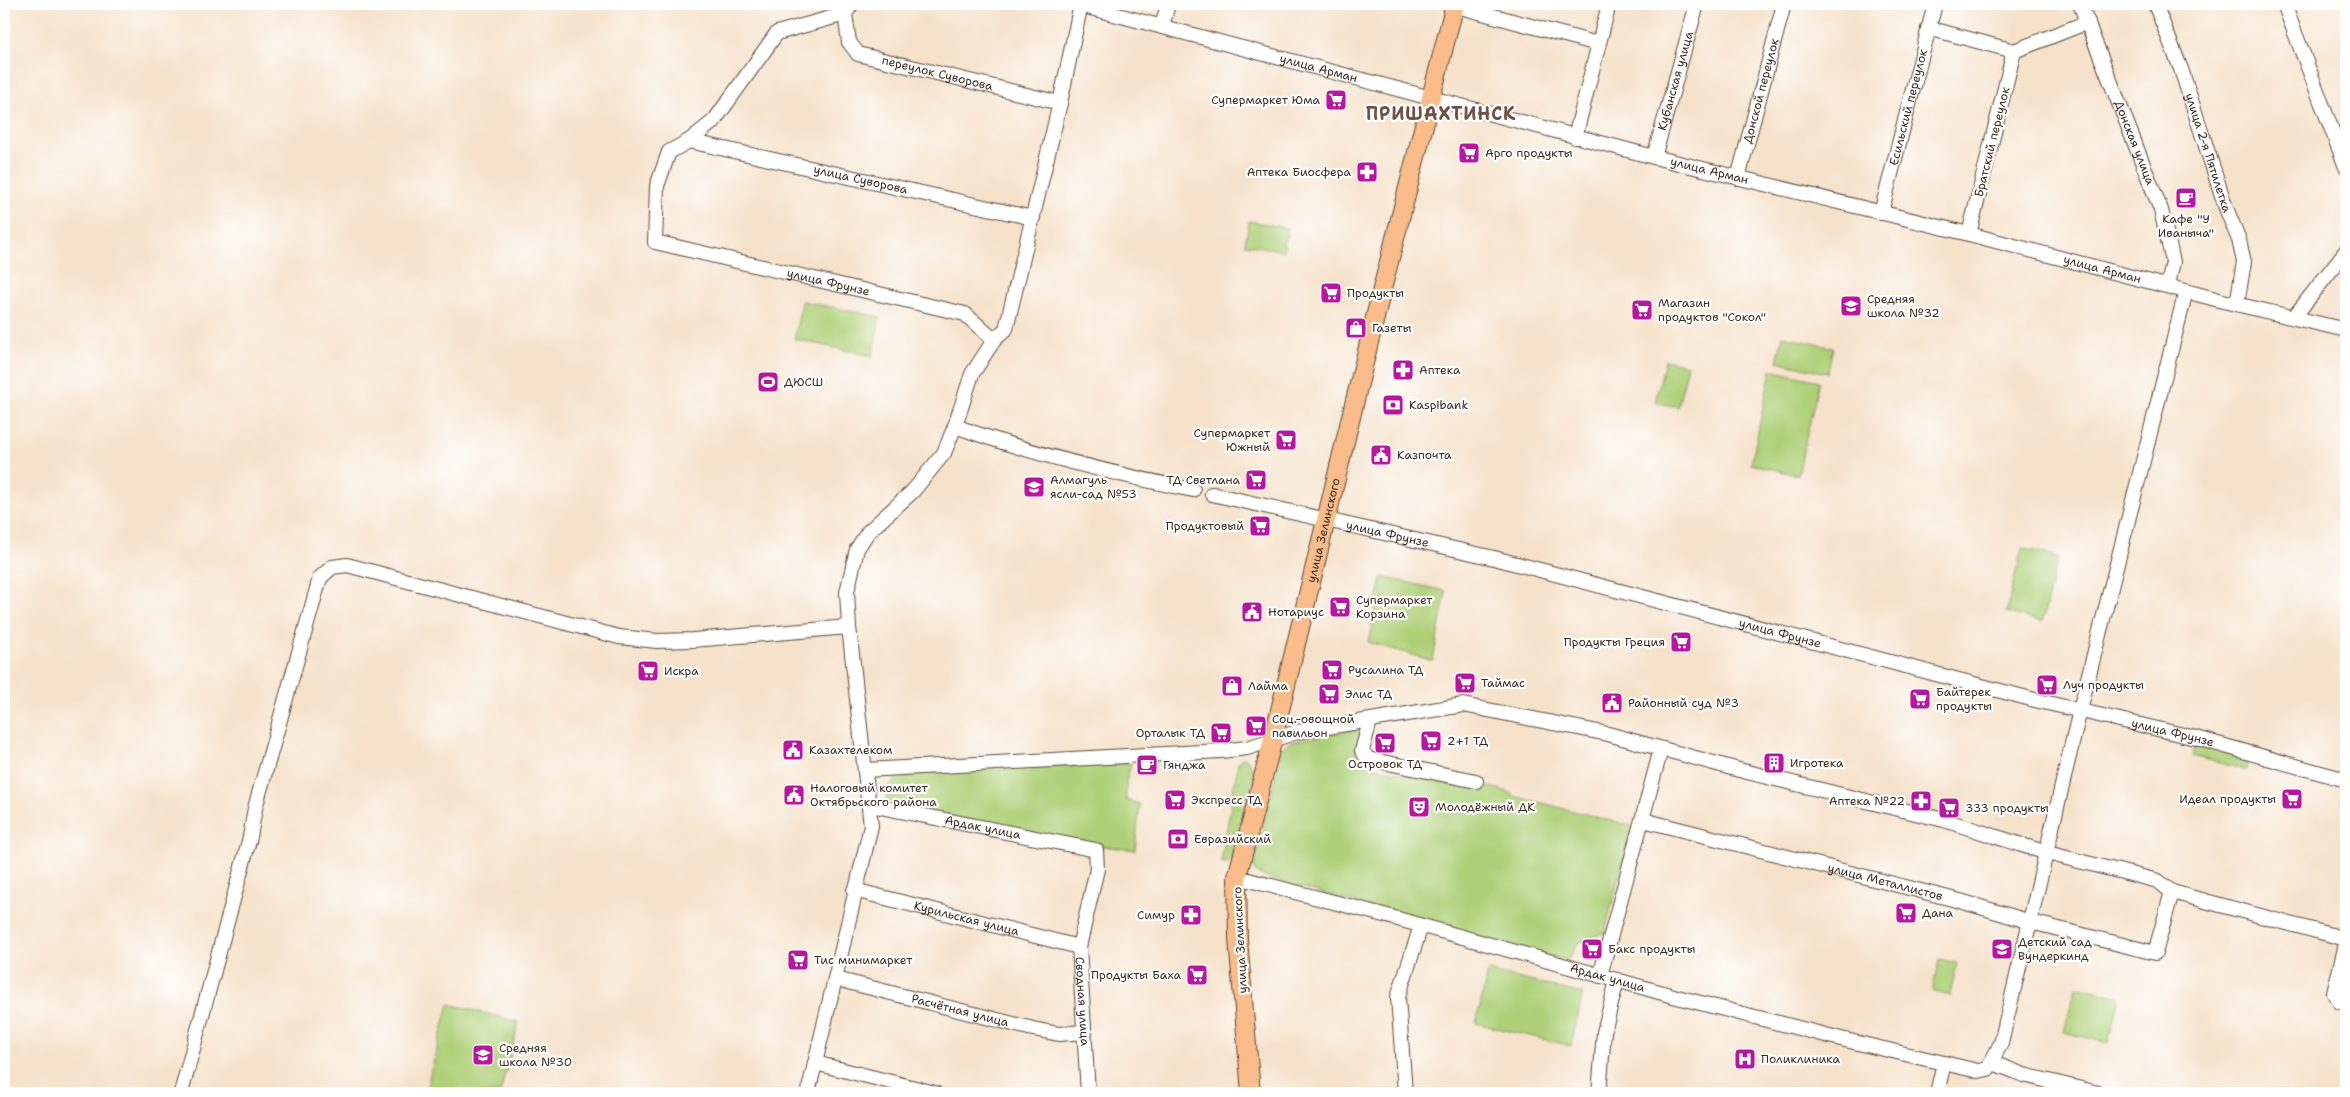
<svg xmlns="http://www.w3.org/2000/svg" width="2350" height="1097" font-family="'Shantell Sans',sans-serif">
<style>
.grass{fill:url(#grass-tufts);stroke:#757d4b}
.park{fill:#afd078;stroke:#757d4b}
.lines{fill:none;stroke-linecap:round;stroke-linejoin:round}
.minor-casing{stroke:#574638;stroke-width:16}
.major-casing{stroke:#574638;stroke-width:20}
.minor{stroke:#fff;stroke-width:14}
.major{stroke:#f9bc8a;stroke-width:18}
.labels{text-anchor:middle;dominant-baseline:central;stroke-width:4.5;stroke-linejoin:round;paint-order:stroke}
.street-label{font-size:12px;fill:#3b2a1e;stroke:#fff}
.poi-label{font-size:12px;fill:#3b2a1e;stroke:#fff;text-anchor:start}
.district-label{font-size:18px;font-weight:bold;letter-spacing:1px;fill:#6f5248;stroke:#fff}
</style>
<defs>
<pattern id="grass-tufts" width="24" height="20" patternUnits="userSpaceOnUse" patternTransform="scale(1.25)"><rect width="24" height="20" fill="#afd078"/><path d="M3 7l-1-3M5 7V3M7 7l1-3M15 17l-1-3M17 17v-4M19 17l1-3" fill="none" stroke="#97b367"/></pattern>
</defs>
<rect width="100%" height="100%" fill="#fff"/>
<filter id="ink" filterUnits="userSpaceOnUse"><feTurbulence type="fractalNoise" baseFrequency=".02" numOctaves="2"/><feDisplacementMap in="SourceGraphic" scale="10" xChannelSelector="R" yChannelSelector="G"/><feConvolveMatrix kernelMatrix="1 2 1 2 8 2 1 2 1" color-interpolation-filters="sRGB"/></filter>
<filter id="wash" filterUnits="userSpaceOnUse"><feTurbulence type="fractalNoise" baseFrequency=".0096" numOctaves="4" result="noise"/><feDisplacementMap in="SourceGraphic" scale="20" xChannelSelector="R" yChannelSelector="G"/><feGaussianBlur stdDeviation="1.12" result="paint"/><feColorMatrix in="noise" values="0 0 0 0 0 0 0 0 0 0 0 0 0 0 0 0 0 1.4 0 .05"/><feComposite in="paint" operator="in"/></filter>
<g filter="url(#wash)">
<rect width="100%" height="100%" fill="#f6e2cb"/>
<path class="grass" d="M1242 758 1247 759 1255 772 1234 857 1228 863 1221 862 1238 763Z"/>
<path class="park" d="M1249 221 1288 228 1284 251 1245 244Z
M802 301 880 317 872 356 794 339Z
M1783 336 1833 348 1827 373 1777 361Z
M1665 360 1688 365 1678 407 1655 402Z
M1771 370 1819 381 1798 475 1751 464Z
M2022 548 2058 557 2042 622 2006 612Z
M1382 577 1446 591 1433 661 1368 642Z
M1356 729 1362 734 1354 762 1460 787 1462 780 1509 792 1514 796 1632 826 1605 932 1578 943 1567 961 1267 878 1254 871V866L1282 748 1289 742Z
M2196 741 2249 755 2246 770 2192 756Z
M1131 763 1126 783V800L1140 804 1135 850 1102 846 886 804 887 788 903 772Z
M1939 959 1957 963 1950 996 1932 991Z
M1488 971 1583 994 1571 1046 1476 1023Z
M2076 986 2120 997 2108 1043 2064 1032Z
M449 1004 519 1022 500 1093H425Z"/>
</g>
<g filter="url(#ink)">
<g class="lines">
<g class="minor-casing">
<g id="minor">
<path id="s1" d="M852 4 845 14 777 33 714 121 689 141 669 152 657 186 655 242 965 314 994 340"/>
<path id="s2" d="M1076 4 1654 157 1969 234 2223 301 2346 330"/>
<path d="M1449 4 1598 44"/>
<path id="s3" d="M2080 4 2161 210 2173 262 2168 285"/>
<path id="s4" d="M2155 4 2181 69 2226 208 2239 240 2244 262 2237 304"/>
<path d="M2284 4 2346 167"/>
<path id="s5" d="M845 14 849 42 858 54 1060 103"/>
<path d="M1162 27 1168 4"/>
<path d="M1928 28 2014 51 1969 234"/>
<path d="M2014 51 2088 22"/>
<path d="M1575 137 1609 4"/>
<path id="s6" d="M689 141 1033 218"/>
<path id="s7" d="M1654 157 1697 4"/>
<path id="s8" d="M1738 178 1784 4"/>
<path id="s9" d="M1881 213 1935 4"/>
<path d="M2294 317 2346 251"/>
<path d="M955 426C1032 454 1113 474 1193 490"/>
<path id="s10" d="M1212 494 1494 558 2035 700 2200 739 2346 780"/>
<path d="M849 627 847 592 857 549 868 532 913 491 944 453 955 426 972 374 994 340 1006 329 1060 103 1081 4"/>
<path d="M1370 721 1362 751 1368 759 1476 781"/>
<path d="M865 770 1221 751 1247 748 1297 732 1463 705 1608 734 1739 770 1944 820 2047 853 2158 881 2172 892 2346 939"/>
<path id="s11" d="M870 805 1096 850 1097 869 1079 947 1088 1093"/>
<path id="s12" d="M1643 820 1960 901 2031 922 2155 953 2172 892"/>
<path id="s13" d="M1237 877 1380 914 1677 997 1841 1039 1978 1071 1988 1069 2001 1043 2080 710 2186 291"/>
<path id="s14" d="M854 890 1079 947"/>
<path d="M2346 944 2334 993 2340 1002 2346 1004"/>
<path d="M1600 976 1661 749"/>
<path id="s15" d="M836 979 1033 1029 1059 1034 1085 1032"/>
<path d="M815 1063 935 1093"/>
<path d="M1993 1063 2024 1075 2098 1093"/>
<path d="M181 1093 250 837 255 808 320 578 332 567 347 565 619 637 657 641 693 640 849 627 871 826 808 1093"/>
<path d="M1405 1093 1398 997 1421 926"/>
<path d="M1599 1093 1604 1032 1617 980"/>
<path d="M1937 1093 1944 1063"/>
</g>
</g>
<g class="major-casing">
<g id="major">
<path id="s16" d="M1251 1093 1238 939 1237 877 1273 739 1381 293 1455 4"/>
</g>
</g>
<use href="#minor" class="minor"/>
<use href="#major" class="major"/>
</g>
</g>
<defs>
<g id="supermarket-square" transform="scale(1.125)"><rect x="-9" y="-9" width="18" height="18" rx="4" fill="#b5179e" stroke="#fff"/><path d="M-6-5.5h2.5l.6 2H6L4.5 2H-2.5L-4.4-4H-6ZM-1.5 3.2a1.3 1.3 0 1 0 .1 0ZM3 3.2a1.3 1.3 0 1 0 .1 0Z" fill="#fff"/></g>
<g id="pharmacy-square" transform="scale(1.125)"><rect x="-9" y="-9" width="18" height="18" rx="4" fill="#b5179e" stroke="#fff"/><path d="M-2-6h4v4h4v4h-4v4h-4v-4h-4v-4h4Z" fill="#fff"/></g>
<g id="cafe-square" transform="scale(1.125)"><rect x="-9" y="-9" width="18" height="18" rx="4" fill="#b5179e" stroke="#fff"/><path d="M-5.5-4.5H6V0H3Q3 3.5 0 3.5H-2.5Q-5.5 3.5-5.5 0ZM3-3.2v2h1.7v-2ZM-6 4.5H4V6H-6Z" fill="#fff"/></g>
<g id="school-square" transform="scale(1.125)"><rect x="-9" y="-9" width="18" height="18" rx="4" fill="#b5179e" stroke="#fff"/><path d="M0-5L7-2L0 1L-7-2ZM-4 1L0 2.5L4 1V4Q0 6-4 4Z" fill="#fff"/></g>
<g id="shop-square" transform="scale(1.125)"><rect x="-9" y="-9" width="18" height="18" rx="4" fill="#b5179e" stroke="#fff"/><path d="M-5-2.5h2.3a2.7 3.5 0 0 1 5.4 0H5L5.5 6h-11ZM-1.5-2.5h3a1.5 2.3 0 0 0-3 0Z" fill="#fff"/></g>
<g id="stadium-square" transform="scale(1.125)"><rect x="-9" y="-9" width="18" height="18" rx="4" fill="#b5179e" stroke="#fff"/><path d="M0-5a6.5 5 0 1 0 0 10a6.5 5 0 1 0 0-10ZM-3.5-1.8h7v3.6h-7Z" fill="#fff"/></g>
<g id="bank-square" transform="scale(1.125)"><rect x="-9" y="-9" width="18" height="18" rx="4" fill="#b5179e" stroke="#fff"/><path d="M-6-4H6V4H-6ZM0-2.3a2.3 2.3 0 1 0 0 4.6a2.3 2.3 0 1 0 0-4.6Z" fill="#fff"/></g>
<g id="civic-square" transform="scale(1.125)"><rect x="-9" y="-9" width="18" height="18" rx="4" fill="#b5179e" stroke="#fff"/><path d="M-.6-6.5H3V-4.5H.6V-3L4-1V1h2V6H-6V1h2V-1L-.6-3ZM-1.2 2.5V6h2.4V2.5Z" fill="#fff"/></g>
<g id="building-square" transform="scale(1.125)"><rect x="-9" y="-9" width="18" height="18" rx="4" fill="#b5179e" stroke="#fff"/><path d="M-4-6H4V6H1V3H-1V6H-4ZM-2.5-4.3h1.7v1.8h-1.7ZM.8-4.3h1.7v1.8H.8ZM-2.5-1h1.7V.8h-1.7ZM.8-1h1.7V.8H.8Z" fill="#fff"/></g>
<g id="theatre-square" transform="scale(1.125)"><rect x="-9" y="-9" width="18" height="18" rx="4" fill="#b5179e" stroke="#fff"/><path d="M-5-5.5Q0-4 5-5.5V0Q5 5 0 6Q-5 5-5 0ZM-3.3-2.5H-1v1.5H-3.3ZM1-2.5H3.3v1.5H1ZM-2.8 1Q0 5.5 2.8 1Z" fill="#fff"/></g>
<g id="hospital-square" transform="scale(1.125)"><rect x="-9" y="-9" width="18" height="18" rx="4" fill="#b5179e" stroke="#fff"/><path d="M-5-5h3v3.5h4V-5h3V5h-3V1.5h-4V5h-3Z" fill="#fff"/></g>
</defs>
<g fill-rule="evenodd">
<use href="#supermarket-square" x="1336" y="100"/>
<use href="#supermarket-square" x="1469" y="153"/>
<use href="#pharmacy-square" x="1367" y="172"/>
<use href="#cafe-square" x="2186" y="198"/>
<use href="#supermarket-square" x="1331" y="293"/>
<use href="#school-square" x="1851" y="306"/>
<use href="#supermarket-square" x="1642" y="310"/>
<use href="#shop-square" x="1356" y="328"/>
<use href="#pharmacy-square" x="1403" y="370"/>
<use href="#stadium-square" x="768" y="382"/>
<use href="#bank-square" x="1393" y="405"/>
<use href="#supermarket-square" x="1286" y="440"/>
<use href="#civic-square" x="1381" y="455"/>
<use href="#supermarket-square" x="1256" y="480"/>
<use href="#school-square" x="1034" y="487"/>
<use href="#supermarket-square" x="1260" y="526"/>
<use href="#supermarket-square" x="1340" y="607"/>
<use href="#civic-square" x="1252" y="612"/>
<use href="#supermarket-square" x="1681" y="642"/>
<use href="#supermarket-square" x="1332" y="670"/>
<use href="#supermarket-square" x="648" y="671"/>
<use href="#supermarket-square" x="1465" y="683"/>
<use href="#supermarket-square" x="2047" y="685"/>
<use href="#shop-square" x="1232" y="686"/>
<use href="#supermarket-square" x="1329" y="694"/>
<use href="#supermarket-square" x="1920" y="699"/>
<use href="#civic-square" x="1612" y="703"/>
<use href="#supermarket-square" x="1256" y="726"/>
<use href="#supermarket-square" x="1221" y="733"/>
<use href="#supermarket-square" x="1431" y="741"/>
<use href="#supermarket-square" x="1385" y="743"/>
<use href="#civic-square" x="793" y="750"/>
<use href="#building-square" x="1774" y="763"/>
<use href="#cafe-square" x="1147" y="765"/>
<use href="#civic-square" x="794" y="795"/>
<use href="#supermarket-square" x="2292" y="799"/>
<use href="#supermarket-square" x="1175" y="800"/>
<use href="#pharmacy-square" x="1921" y="801"/>
<use href="#theatre-square" x="1419" y="807"/>
<use href="#supermarket-square" x="1949" y="808"/>
<use href="#bank-square" x="1178" y="839"/>
<use href="#supermarket-square" x="1906" y="913"/>
<use href="#pharmacy-square" x="1191" y="915"/>
<use href="#supermarket-square" x="1592" y="949"/>
<use href="#school-square" x="2002" y="949"/>
<use href="#supermarket-square" x="798" y="960"/>
<use href="#supermarket-square" x="1197" y="975"/>
<use href="#school-square" x="483" y="1055"/>
<use href="#hospital-square" x="1745" y="1059"/>
</g>
<g class="labels">
<g class="street-label">
<text stroke="none"><textPath href="#s2" startOffset="251">улица Арман</textPath></text>
<text stroke="none"><textPath href="#s5" startOffset="125">переулок Суворова</textPath></text>
<text stroke="none"><textPath href="#s7" startOffset="79">Кубанская улица</textPath></text>
<text stroke="none"><textPath href="#s8" startOffset="90">Донской переулок</textPath></text>
<text stroke="none"><textPath href="#s9" startOffset="109">Есильский переулок</textPath></text>
<text transform="translate(1992 142) rotate(-76)">Братский переулок</text>
<text stroke="none"><textPath href="#s3" startOffset="149">Донская улица</textPath></text>
<text stroke="none"><textPath href="#s4" startOffset="158">улица 2-я Пятилетка</textPath></text>
<text stroke="none"><textPath href="#s2" startOffset="655">улица Арман</textPath></text>
<text stroke="none"><textPath href="#s6" startOffset="176">улица Суворова</textPath></text>
<text stroke="none"><textPath href="#s2" startOffset="1060">улица Арман</textPath></text>
<text stroke="none"><textPath href="#s1" startOffset="516">улица Фрунзе</textPath></text>
<text stroke="none"><textPath href="#s16" startOffset="574">улица Зелинского</textPath></text>
<text stroke="none"><textPath href="#s10" startOffset="180">улица Фрунзе</textPath></text>
<text stroke="none"><textPath href="#s10" startOffset="585">улица Фрунзе</textPath></text>
<text stroke="none"><textPath href="#s10" startOffset="990">улица Фрунзе</textPath></text>
<text stroke="none"><textPath href="#s11" startOffset="115">Ардак улица</textPath></text>
<text stroke="none"><textPath href="#s12" startOffset="250">улица Металлистов</textPath></text>
<text stroke="none"><textPath href="#s14" startOffset="116">Курильская улица</textPath></text>
<text transform="translate(1240 940) rotate(-93)">улица Зелинского</text>
<text stroke="none"><textPath href="#s13" startOffset="384">Ардак улица</textPath></text>
<text stroke="none"><textPath href="#s11" startOffset="384">Сводная улица</textPath></text>
<text stroke="none"><textPath href="#s15" startOffset="128">Расчётная улица</textPath></text>
</g>
<g class="poi-label">
<text x="1320" y="100" text-anchor="end">Супермаркет Юма</text>
<text x="1485" y="153">Арго продукты</text>
<text x="1351" y="172" text-anchor="end">Аптека Биосфера</text>
<text x="2186" y="219" text-anchor="middle">Кафе "У<tspan x="2186" dy="14">Иваныча"</tspan></text>
<text x="1347" y="293">Продукты</text>
<text x="1867" y="299">Средняя<tspan x="1867" dy="14">школа №32</tspan></text>
<text x="1658" y="303">Магазин<tspan x="1658" dy="14">продуктов "Сокол"</tspan></text>
<text x="1372" y="328">Газеты</text>
<text x="1419" y="370">Аптека</text>
<text x="784" y="382">ДЮСШ</text>
<text x="1409" y="405">Kaspibank</text>
<text x="1270" y="433" text-anchor="end">Супермаркет<tspan x="1270" dy="14">Южный</tspan></text>
<text x="1397" y="455">Казпочта</text>
<text x="1050" y="480">Алмагуль<tspan x="1050" dy="14">ясли-сад №53</tspan></text>
<text x="1240" y="480" text-anchor="end">ТД Светлана</text>
<text x="1244" y="526" text-anchor="end">Продуктовый</text>
<text x="1356" y="600">Супермаркет<tspan x="1356" dy="14">Корзина</tspan></text>
<text x="1268" y="612">Нотариус</text>
<text x="1665" y="642" text-anchor="end">Продукты Греция</text>
<text x="1348" y="670">Русалина ТД</text>
<text x="664" y="671">Искра</text>
<text x="1481" y="683">Таймас</text>
<text x="2063" y="685">Луч продукты</text>
<text x="1248" y="686">Лайма</text>
<text x="1936" y="692">Байтерек<tspan x="1936" dy="14">продукты</tspan></text>
<text x="1345" y="694">Элис ТД</text>
<text x="1628" y="703">Районный суд №3</text>
<text x="1272" y="719">Соц.-овощной<tspan x="1272" dy="14">павильон</tspan></text>
<text x="1205" y="733" text-anchor="end">Орталык ТД</text>
<text x="1447" y="741">2+1 ТД</text>
<text x="809" y="750">Казахтелеком</text>
<text x="1790" y="763">Игротека</text>
<text x="1385" y="764" text-anchor="middle">Островок ТД</text>
<text x="1163" y="765">Гянджа</text>
<text x="810" y="788">Налоговый комитет<tspan x="810" dy="14">Октябрьского района</tspan></text>
<text x="2276" y="799" text-anchor="end">Идеал продукты</text>
<text x="1191" y="800">Экспресс ТД</text>
<text x="1905" y="801" text-anchor="end">Аптека №22</text>
<text x="1435" y="807">Молодёжный ДК</text>
<text x="1965" y="808">333 продукты</text>
<text x="1194" y="839">Евразийский</text>
<text x="1922" y="913">Дана</text>
<text x="1175" y="915" text-anchor="end">Симур</text>
<text x="2018" y="942">Детский сад<tspan x="2018" dy="14">Вундеркинд</tspan></text>
<text x="1608" y="949">Бакс продукты</text>
<text x="814" y="960">Тис минимаркет</text>
<text x="1181" y="975" text-anchor="end">Продукты Баха</text>
<text x="499" y="1048">Средняя<tspan x="499" dy="14">школа №30</tspan></text>
<text x="1761" y="1059">Поликлиника</text>
</g>
<g class="district-label">
<text x="1441" y="114">ПРИШАХТИНСК</text>
</g>
</g>
<rect width="2350" height="1097" fill="none" stroke="#fff" stroke-width="20"/>
</svg>
